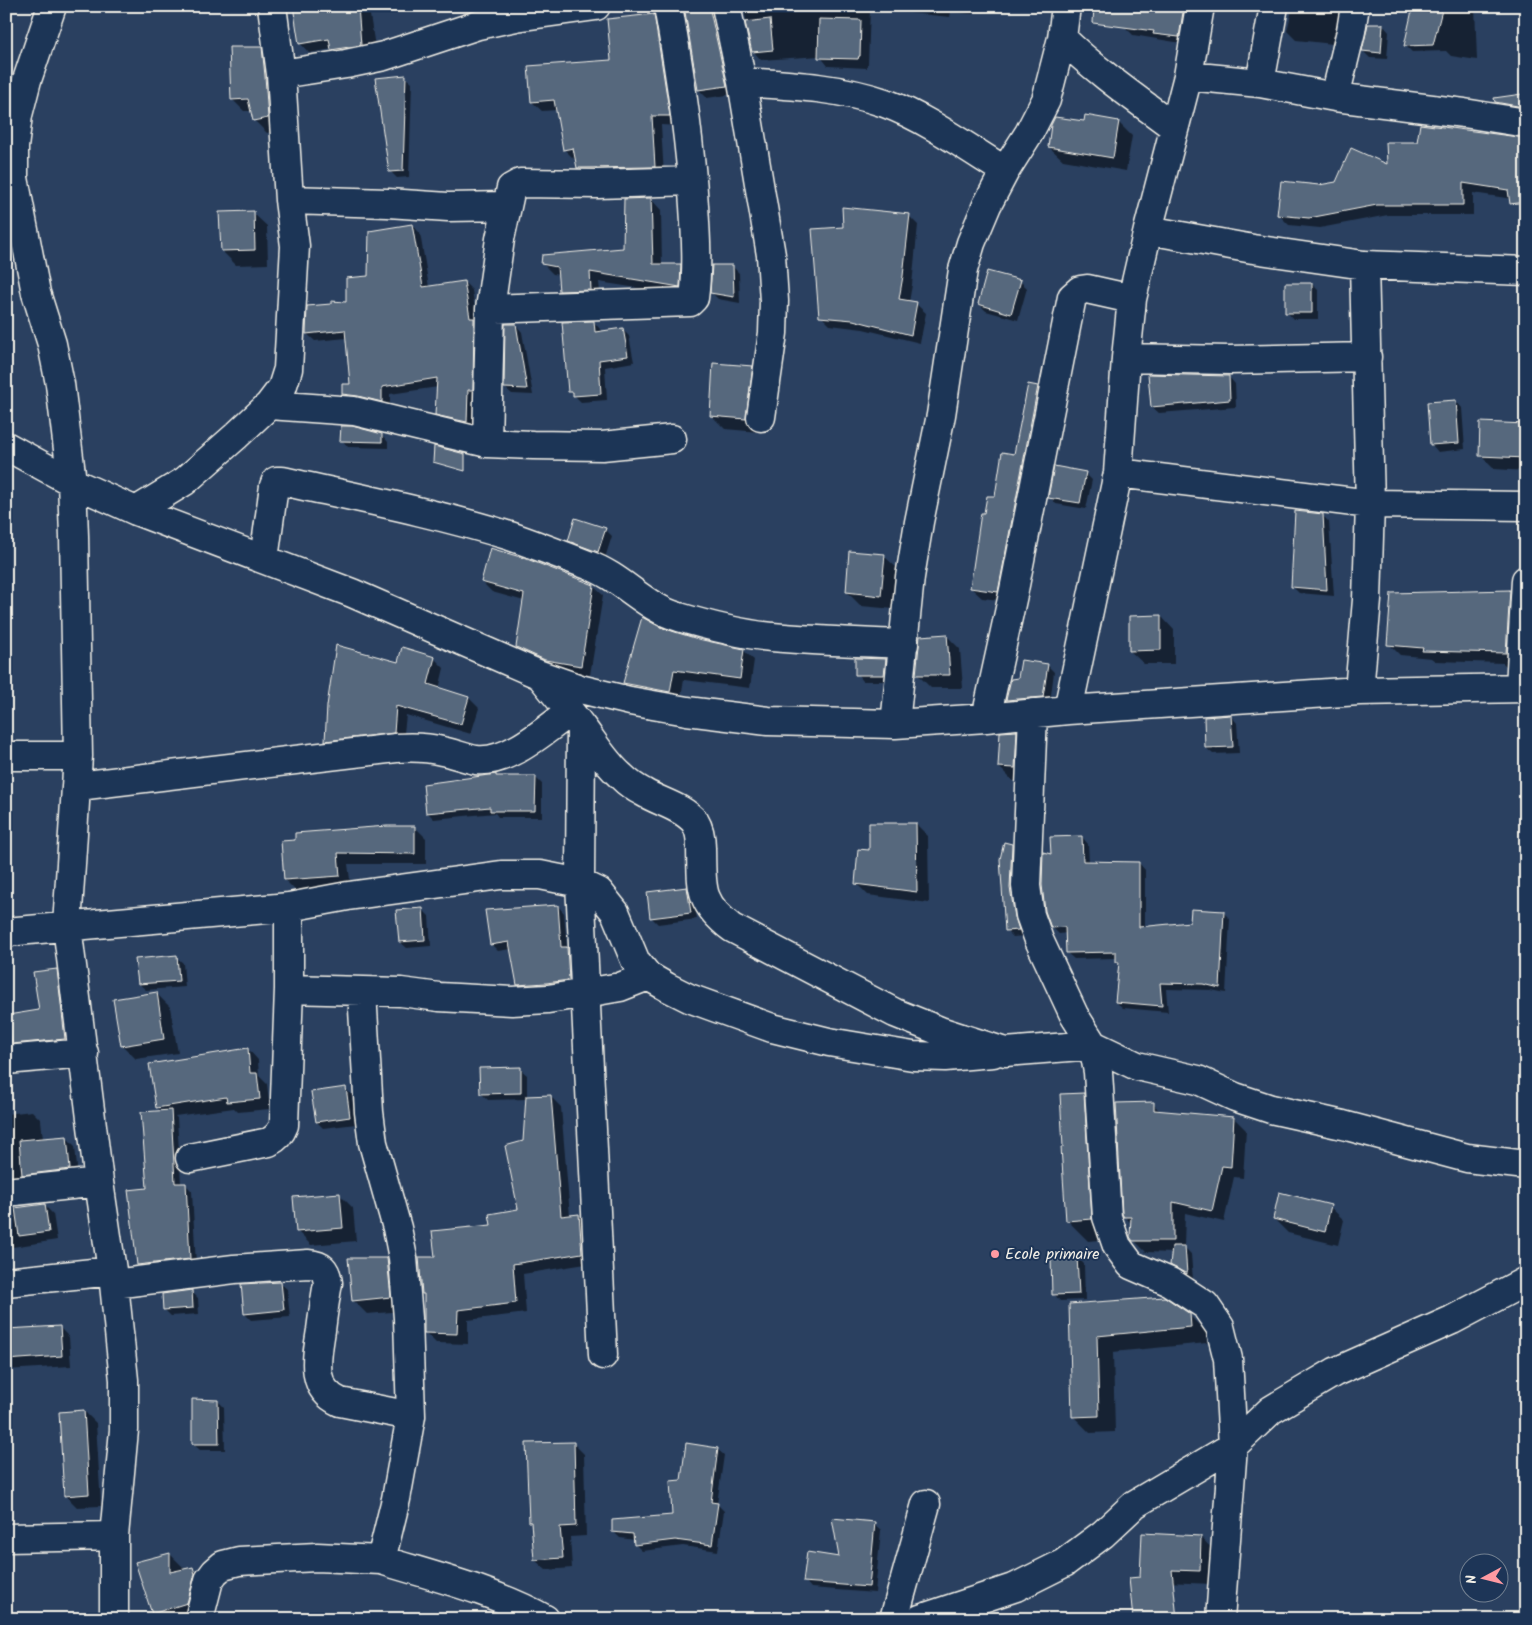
<svg xmlns="http://www.w3.org/2000/svg" width="1532" height="1625" font-family="Kalam,sans-serif">
<style>
.shadow{fill:#0007}
.building{fill:#56677d;stroke:#f4f1e8}
.lines{fill:none;stroke-linecap:round;stroke-linejoin:round}
.minor-casing{stroke:#f4f1e8;stroke-width:31}
.minor{stroke:#1d3557;stroke-width:28}
.poi-dot{fill:#ff9aa2;stroke:#1d3557;stroke-width:2}
.labels{text-anchor:middle;dominant-baseline:central;stroke-width:4;stroke-linejoin:round;paint-order:stroke}
.poi-label{font-size:16px;fill:#f4f1e8;stroke:#1d3557;text-anchor:start}
</style>
<rect width="100%" height="100%" fill="#2a4060"/>
<filter id="ink" filterUnits="userSpaceOnUse"><feTurbulence type="fractalNoise" baseFrequency=".02" numOctaves="2"/><feDisplacementMap in="SourceGraphic" scale="10" xChannelSelector="R" yChannelSelector="G"/><feConvolveMatrix kernelMatrix="1 2 1 2 8 2 1 2 1" color-interpolation-filters="sRGB"/></filter>
<g filter="url(#ink)">
<path class="shadow" d="M294 6H379L369 9 376 53 341 59 332 49 309 53 300 43Z
M685 6H722L735 94 707 98 699 90Z
M743 6H974L973 14 951 12 950 17 870 9 868 64H867V68L828 66 820 56 761 60 753 51Z
M1127 6H1195L1187 44 1133 35 1125 27Z
M1293 6H1351L1342 45 1296 40 1287 31Z
M1415 6H1475L1477 60 1451 56 1446 51 1412 52 1405 45Z
M653 16 663 25 679 126 661 125 664 176 588 177 578 167 576 159H574L565 150 557 110 542 111 532 102 613 61Z
M1383 25 1389 32 1387 59 1370 58 1363 51Z
M261 48 273 60 280 130 267 133 255 121 252 111H244L232 99Z
M405 77 412 83 409 177 397 178 390 171Z
M1521 95 1526 100V112L1503 108 1496 102Z
M1118 122 1132 136 1126 171 1063 160 1049 147 1085 123Z
M1421 125 1526 201 1473 193V215H1388L1320 228 1289 225 1279 215 1319 186 1337 183 1388 166 1418 143Z
M651 199 661 210 662 265H680L690 276 689 296 599 282 601 300 570 301 560 290 559 275 553 274 543 264 625 249Z
M253 213 267 226 268 264 236 265 222 251Z
M909 216 918 225 912 285 909 302 916 304 926 313 920 343 863 329 830 325 821 316 845 228Z
M412 225 420 233 429 287 464 282 472 290 477 322 474 429 445 422 437 414 438 387 390 394V409L351 402 343 394 351 385 347 338 315 341 307 334 348 303Z
M732 266 739 273 740 303 718 299 712 293Z
M1020 281 1027 288 1018 320 986 311 979 304Z
M1312 284 1318 290V319H1293L1287 312Z
M594 322 600 329 601 333 622 329 629 336 634 362 605 367 607 400 581 402 570 391Z
M516 325 522 332 533 395 512 394 505 388Z
M752 367 766 381 759 432 725 429 711 415Z
M1229 377 1235 384 1236 407 1159 413 1152 407Z
M1029 385 1038 387 1048 397 1008 601 982 598 971 588 985 515 996 498 1015 455Z
M1456 401 1462 408 1465 449 1438 452 1432 445 1428 403Z
M1526 425V471L1494 469 1480 455Z
M382 435 388 442V448L348 447 342 440Z
M1085 473 1092 480 1086 509 1056 504 1050 497Z
M1322 515 1329 522 1334 596 1299 593 1292 586Z
M605 529 612 536 605 558 576 547 570 540Z
M884 556 898 569 894 609 861 606 847 592Z
M482 582 593 586 603 595 590 675 555 669 527 656 517 647 524 601 492 592Z
M1509 591 1520 602 1514 674 1503 663 1435 661 1431 658 1400 655 1389 644Z
M1161 616 1174 630V664H1144L1130 651Z
M659 628 697 640 743 650 754 660 750 688 684 680 680 702 635 693 624 683Z
M946 635 960 649 963 688H931L917 674Z
M434 658 444 668 439 689 469 698 479 708 471 734 406 715 403 742 336 750 326 740 399 663Z
M885 660 892 667 891 681H863L857 674Z
M1047 665 1054 672 1050 703 1014 706 1007 700 1012 680 1019 679Z
M1231 716 1237 723 1239 753 1213 754 1206 748Z
M1016 732 1030 746 1028 782 1013 781 999 767Z
M496 775 497 777H535L542 784V817H498L495 813 434 819 427 812Z
M916 824 928 836 929 903 868 895 856 883 870 852Z
M415 827 426 838V864H348L351 887 296 891 285 880 282 843Z
M1082 837 1088 844 1089 862 1139 863 1145 870V927L1191 923 1223 912 1230 919 1226 993 1211 990 1166 989 1168 1012 1123 1008 1116 1002 1120 964 1117 961V958L1074 959 1067 953V933L1059 934 1052 927V855Z
M1011 845 1018 852 1024 936 1013 937 1006 930Z
M686 888 693 895 697 919 658 924 651 917Z
M558 906 564 913 567 948 574 955 575 986 525 991 518 984 511 949 498 951 491 944Z
M422 909 429 916 431 946 407 948 400 942Z
M176 957 183 963 185 987 146 990 139 984Z
M56 970 69 983 77 1051 26 1056 13 1043 40 1011Z
M156 993 170 1007 178 1053 136 1059 123 1046Z
M248 1049 258 1060 259 1076 267 1084 270 1109 238 1112 234 1108 175 1116 177 1118 181 1184H185L192 1191 196 1265 145 1271 138 1265 148 1189 162 1112 157 1107Z
M520 1069 527 1075V1097L550 1096 561 1107 570 1216 579 1215 589 1226 592 1263 523 1274 526 1313 468 1320V1344L436 1343 425 1332V1296L423 1294 437 1259 520 1210 527 1099 488 1100 481 1093Z
M345 1088 352 1095 356 1124 323 1128 317 1122Z
M1083 1094 1104 1115 1112 1239 1088 1241 1067 1220 1064 1148Z
M1153 1104 1161 1112 1234 1118 1246 1130 1243 1178 1234 1177 1224 1222 1185 1213 1184 1247 1191 1254 1193 1280 1178 1271 1171 1264 1172 1253 1146 1252 1134 1240 1132 1224 1125 1217Z
M32 1111 41 1120 43 1139 66 1137 75 1146 78 1178 6 1188V1114Z
M339 1194 353 1208 356 1241 311 1245 297 1231Z
M44 1205 53 1214 57 1240 6 1248V1209Z
M1330 1207 1344 1220 1338 1245 1288 1233 1274 1219Z
M1077 1257 1084 1264 1085 1300 1060 1301 1054 1294Z
M386 1259 400 1273 404 1311 367 1314 353 1300Z
M280 1283 287 1289 290 1317 251 1320 245 1314Z
M191 1291 198 1298 199 1314 171 1316 165 1310Z
M1071 1305 1189 1315 1206 1332 1207 1343 1113 1352 1115 1432 1090 1433 1073 1416Z
M59 1327 69 1337 71 1366 6 1370V1331Z
M218 1401 224 1407 225 1450H200L193 1444Z
M84 1411 96 1423 101 1506 77 1507 65 1495Z
M573 1443 584 1454 586 1536 570 1537 572 1568 546 1570 535 1560 533 1524 530 1521Z
M717 1449 724 1455 717 1504 724 1511 718 1551 683 1546 642 1551 635 1544V1540L620 1538 613 1531 673 1516 682 1482Z
M6 1487 9 1532H6Z
M874 1524 881 1530 875 1593 811 1588 805 1581 841 1558Z
M1201 1537 1214 1551 1213 1584 1165 1582 1151 1568Z
M170 1554 186 1570 192 1568 214 1590 210 1619H158L153 1614Z"/>
<path class="building" d="M293 6H358L361 45 331 50 329 39 299 44Z
M684 6H709L727 86 698 90Z
M1094 6H1184L1179 37 1153 34 1154 31 1093 23Z
M1413 6H1443L1433 45 1404 46Z
M654 14 670 116H652L655 167 577 168 573 148 563 150 554 100 531 102 528 66 611 60 607 19Z
M770 19 773 50 752 52 745 22Z
M819 19 861 20 860 56H859L858 59 818 58Z
M1368 24H1383L1381 53 1362 51Z
M229 47H262L265 76 268 118 253 121 248 99 231 100Z
M406 75 403 171 389 172 375 78Z
M1522 94 1523 107 1495 102 1494 98Z
M1085 115 1119 121 1113 158 1048 147 1051 125 1055 117 1084 121Z
M1420 124 1526 138V202L1510 204 1508 190 1463 183V205H1377L1309 218 1277 215 1281 181 1319 185 1336 182 1351 148 1387 164 1386 142H1417Z
M651 198 653 264H681L680 287 590 272 591 290 559 291 557 267 541 264 542 255 623 248 624 199Z
M842 207 910 214 903 276 899 299 917 302 911 335 853 320 819 317 812 229 843 227Z
M254 211 255 250 221 251 219 212Z
M412 224 423 287 464 281 470 318H474L473 390H468L467 422 435 415 437 378 382 387V402L358 396 342 394V384H350L345 330 306 334 307 306 331 304V301L346 302V278L368 276 369 231Z
M712 265H733L734 297 710 293Z
M987 271 1021 280 1011 314 978 304Z
M1285 283H1312V313H1285Z
M594 321 595 332 623 328 628 356 599 360 601 394 573 396V392H568L562 322Z
M505 324H516L527 389 504 388Z
M713 363 753 366 746 419 710 416Z
M1148 374 1229 376 1230 400 1151 407Z
M1028 384 1038 386 998 592 970 588 981 513H984L987 496H995L1002 452 1014 454Z
M1456 400 1459 443 1430 445 1427 402Z
M1480 422 1526 424V458L1479 456Z
M341 426H352L382 434V442L340 441Z
M434 446 465 454V471L433 462Z
M1054 466 1086 472 1080 503 1048 498Z
M1295 511 1323 514 1327 590 1291 587Z
M575 518 606 528 598 552 568 541Z
M490 548 527 559 594 585 581 666 545 660 516 647 524 594 481 582Z
M849 551 885 554 881 596 846 592Z
M1510 590 1506 653 1422 651 1423 648 1387 645 1391 593Z
M1161 615V650L1129 651V616Z
M642 617 660 627 675 632 698 639 744 649 740 679 674 670 670 692 623 683Z
M947 634 950 675H916L920 636Z
M336 645 398 662 402 647 435 657 428 684 469 697 461 724 396 706 394 733 325 741 327 706Z
M855 658 886 659 884 675H855Z
M1021 660 1048 664 1043 697 1006 700 1011 679 1018 678Z
M1231 715 1233 747 1205 748 1204 717Z
M1017 731 1015 768 998 767 1000 732Z
M496 774V776H536L535 811H490V807L426 813 423 784Z
M869 823H916L917 892 855 884 858 849 869 850Z
M387 826H415V854L338 853 340 876 284 880 281 841 295 840V833Z
M1082 836 1083 861 1139 862V927L1190 922 1191 909 1224 911 1220 988 1203 984 1160 983 1162 1006 1115 1002 1119 962H1116V952L1066 953 1065 927 1051 928 1045 911 1042 885 1043 852 1051 854 1050 837Z
M1004 842 1012 844 1010 888 1015 917 1019 930 1005 931 1000 859Z
M687 887 691 913 650 918 647 892Z
M558 905 561 947H567L569 980 546 983 517 985 509 942 490 945 485 910Z
M423 908 425 940 399 942 396 910Z
M177 955 179 981 138 984 135 959Z
M57 969 65 1039 12 1044 8 1015 39 1010 33 972Z
M157 992 164 1039 121 1046 113 999Z
M248 1048 250 1073H257L260 1099 227 1102 226 1097 156 1108 149 1064Z
M521 1067V1093L480 1094 479 1068Z
M346 1087 350 1117 316 1122 311 1092Z
M1084 1093 1092 1219 1066 1221 1061 1147H1063L1060 1094Z
M551 1095 561 1216 579 1214 582 1253 513 1264 516 1303 458 1310 457 1334 424 1333V1294H422L419 1257H435L432 1231 491 1225 489 1214 518 1209 505 1146 523 1141 526 1096Z
M1154 1102V1110L1234 1117 1231 1167 1222 1166 1212 1211 1173 1202V1241H1133L1130 1237 1131 1217H1124L1122 1214 1116 1103Z
M171 1110 175 1183H186L190 1259 137 1265 128 1190 147 1188 141 1112Z
M67 1136 70 1169 22 1175 19 1140Z
M1279 1192 1331 1205 1325 1232 1273 1219Z
M340 1193 343 1228 296 1232 293 1197Z
M45 1204 49 1232 19 1236 15 1208Z
M1172 1246H1185L1187 1274 1170 1265Z
M1077 1256 1079 1294 1052 1295 1051 1257Z
M348 1258H387L391 1297 352 1301Z
M281 1282 284 1310 244 1314 241 1284Z
M192 1290 193 1308 163 1310 162 1294Z
M1165 1297 1190 1314 1191 1327 1097 1336 1099 1416 1072 1417 1069 1304Z
M60 1326 62 1356 6 1360V1329Z
M192 1399 218 1400 219 1444H192Z
M84 1410 89 1494 64 1496 59 1412Z
M574 1442 576 1526 560 1527 563 1558 534 1560 531 1522H529L526 1443Z
M686 1443 718 1448 711 1502 718 1503 712 1545 675 1540 634 1545 633 1534 612 1532V1520L672 1515 670 1481 681 1480Z
M832 1518 875 1522 869 1587 803 1582 807 1552 839 1557Z
M1142 1533 1201 1536 1200 1571 1172 1570 1177 1619H1133L1129 1578 1140 1577Z
M170 1553V1572L193 1567 195 1574 187 1603 152 1614 135 1562Z"/>
<g class="lines">
<g class="minor-casing">
<path id="minor" d="M52 6 27 80 18 115 14 147V178L36 293 52 344 60 384 72 482 74 536 78 756 67 926 99 1182 114 1284 124 1380V1430L114 1536V1619
M726 6 742 82C790 85 839 87 885 103 926 118 968 148 1005 171
M1062 38C1096 71 1135 98 1174 127
M281 74 346 64 384 56 478 25 516 17 596 6
M1188 76 1260 83 1335 97 1464 113 1526 123
M742 82 771 255 774 301 773 333 761 417
M1260 83 1274 6
M1335 97 1351 31 1355 6
M289 200 388 203 448 207 507 206
M1148 230 1253 249 1364 265 1526 271
M490 309 690 302 694 298C698 268 696 236 694 206 690 139 680 73 668 6
M1126 358 1229 360 1367 357
M269 405 354 411 487 443 533 445 602 446 672 439
M487 443 490 309 500 239 511 188 520 183 598 184 692 181
M6 446 72 482 136 511 352 593 540 675 580 689 630 701 687 711 768 721 895 724 986 718 1068 710 1359 691 1526 688
M1118 473 1370 504 1526 506
M136 511 185 481 236 436 269 405 282 388 288 369 295 246 289 200 281 74 272 6
M264 559 274 486 276 481H282C359 498 436 513 510 536 536 545 562 555 588 565 622 577 645 608 679 617 709 626 741 634 772 637 816 641 860 642 904 644
M540 675C554 692 568 709 581 726 594 743 605 762 621 776 627 782 635 788 643 792 659 802 683 807 695 822 700 830 701 839 701 848 702 887 698 902 732 928L895 1013 940 1031 1005 1052 1093 1045 1137 1066 1198 1080 1235 1097 1271 1109 1343 1125 1467 1158 1526 1165
M1520 687 1526 580
M1359 691 1367 600 1370 504 1364 265
M1068 710 1118 473 1126 358 1132 299 1148 230 1188 76 1200 6
M1033 713 1026 886 1030 915 1039 940 1074 1015 1093 1045 1098 1072 1107 1217 1117 1246 1131 1265 1170 1282 1205 1305 1220 1327 1228 1359 1233 1446 1220 1619
M986 718 1014 590 1072 297 1080 290 1087 289 1132 299
M895 724 910 577 919 522 941 415 963 270 971 243 987 205 1005 171 1029 133 1046 100 1062 38 1066 6
M581 726 580 883 603 1355
M6 756H78
M78 786 396 748C412 747 427 747 442 751 453 753 464 758 476 760 508 764 545 730 570 712
M6 932 289 907 348 896 501 875H540L580 883 599 892 615 912 635 960 648 976 667 987 689 998 772 1028 829 1042 913 1056 945 1057 993 1053
M289 989 401 992 439 997 512 1001 548 999 586 993 620 987 648 976
M6 1060 84 1053
M190 1158 269 1142C277 1138 281 1133 284 1125L289 989V907
M6 1192 99 1182
M6 1282 112 1271
M114 1284 234 1269 308 1264C322 1265 326 1269 328 1283 325 1299 323 1314 321 1330 317 1357 309 1388 340 1402L411 1416
M6 1538 114 1536
M381 1560C436 1577 494 1591 545 1619
M199 1619 209 1580 215 1572 223 1565 239 1561 317 1557 381 1560 396 1499 411 1416 408 1318 403 1258 397 1228 373 1143 369 1112 362 992
M894 1619 926 1504
M920 1619 1016 1587 1064 1563 1103 1534 1135 1504 1233 1446 1271 1410 1335 1372 1452 1320 1526 1281"/>
</g>
<use href="#minor" class="minor"/>
</g>
</g>
<circle class="poi-dot" cx="995" cy="1254" r="5"/>
<g class="labels">
<g class="poi-label">
<text x="1005" y="1254">Ecole primaire</text>
</g>
</g>
<rect width="1532" height="1625" fill="none" stroke="#1d3557" stroke-width="25"/>
<rect x="12" y="12" width="1507" height="1600" fill="none" stroke="#f4f1e8" stroke-width="2" filter="url(#ink)"/>
<g transform="translate(1484 1578) rotate(263)"><circle r="24" fill="#1d3557" stroke="#738091"/>
<path d="M0-4L9 19L0 12L-9 19Z" fill="#ff9aa2"/>
<text y="-8" font-size="14" font-weight="bold" text-anchor="middle" fill="#f4f1e8">N</text>
</g>
</svg>
